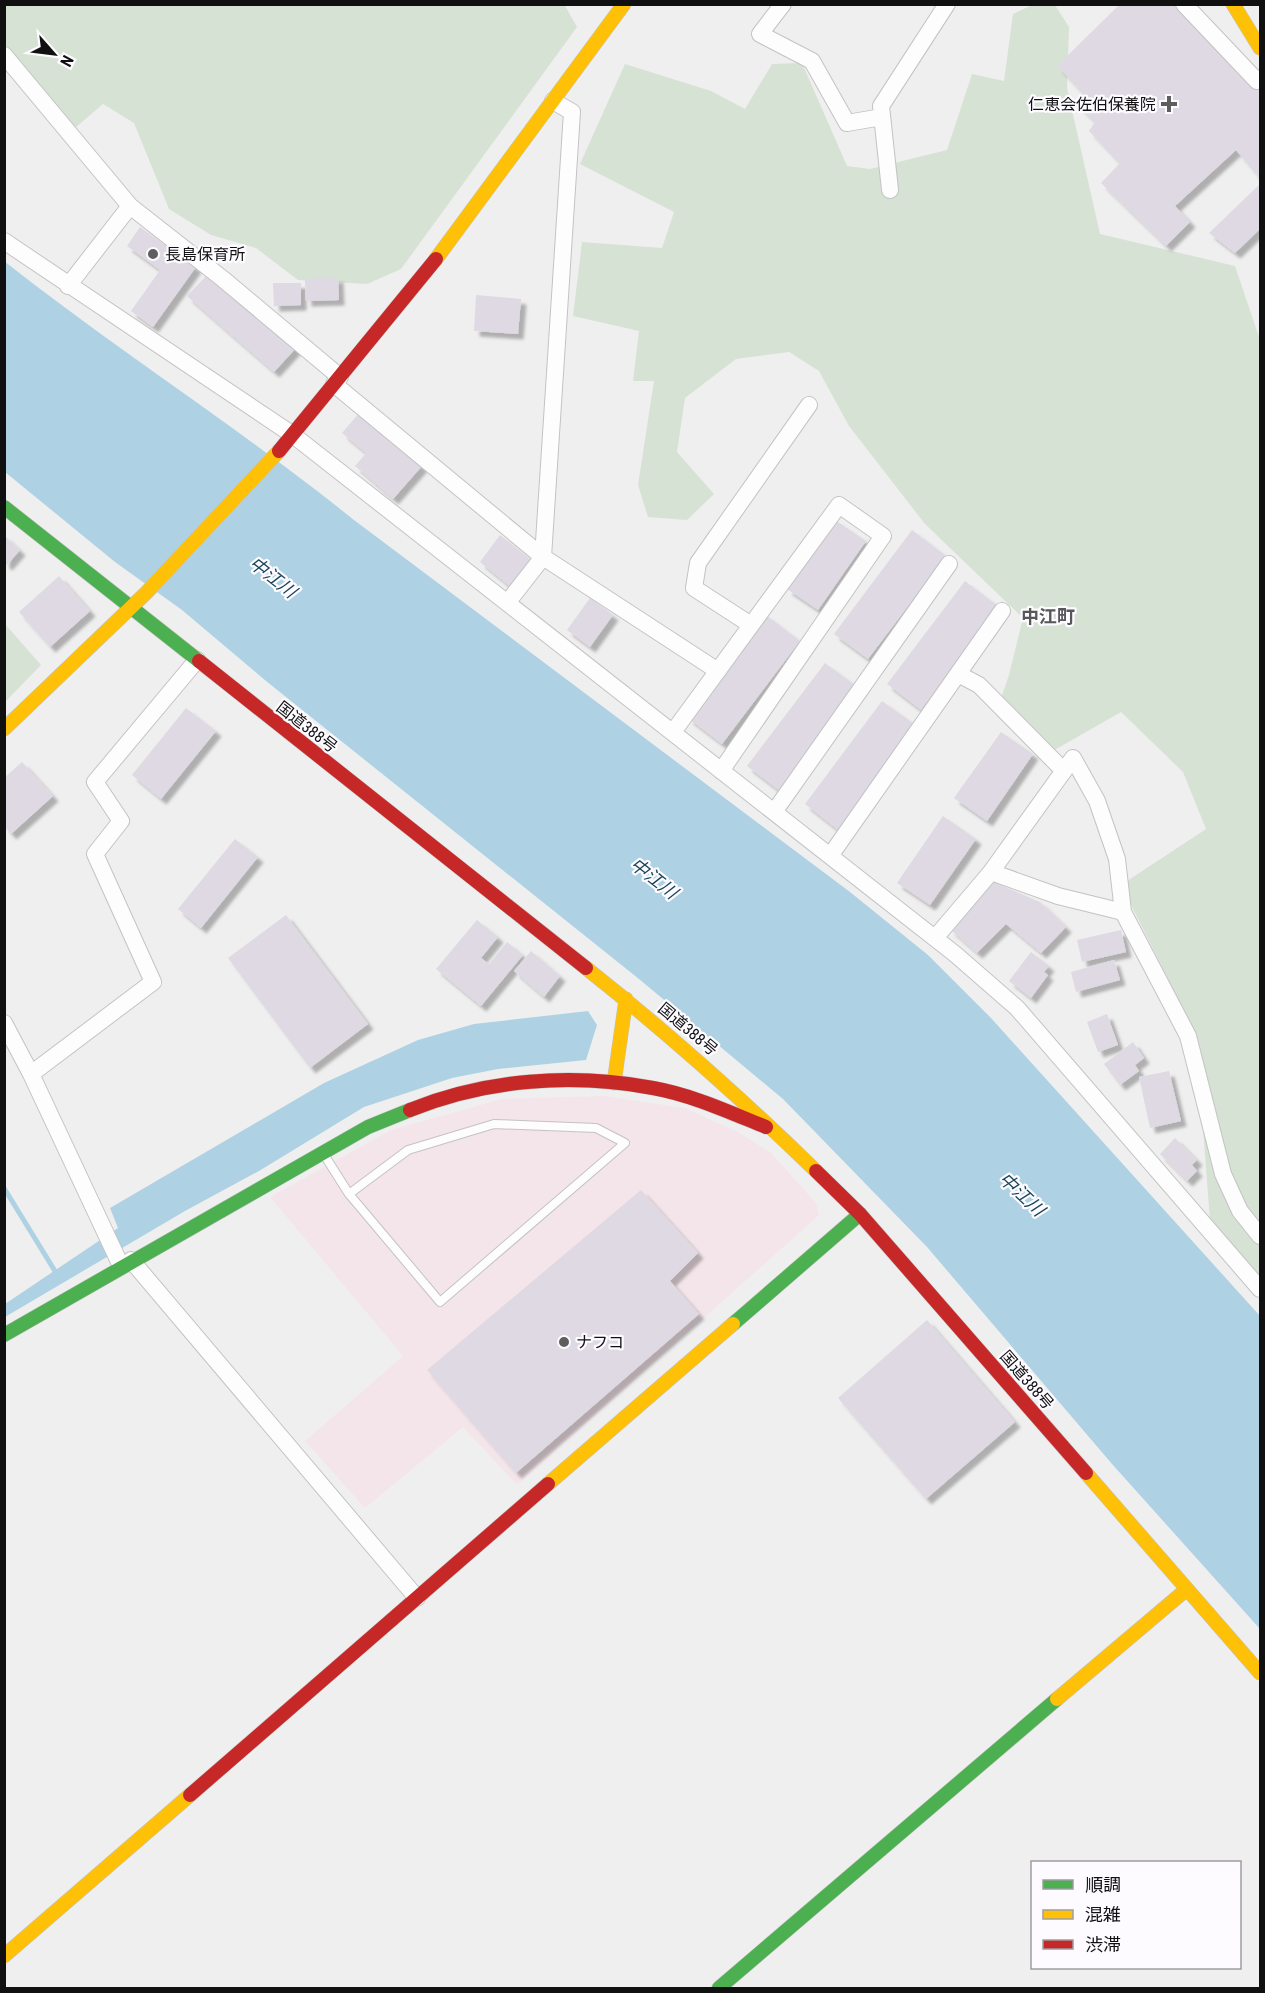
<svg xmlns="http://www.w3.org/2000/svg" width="1265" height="1993" font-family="'Roboto Condensed','Noto Sans JP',sans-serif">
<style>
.commercial{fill:#f4e5ea}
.green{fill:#d6e2d3}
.water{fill:#aed2e3}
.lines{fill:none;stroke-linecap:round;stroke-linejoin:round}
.stream{stroke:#aed2e3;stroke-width:5}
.building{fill:#ded9e2;filter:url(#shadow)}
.lane-casing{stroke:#c3c3c4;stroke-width:10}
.street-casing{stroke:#c3c3c4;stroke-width:18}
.fast-casing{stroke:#c3c3c4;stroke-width:15}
.slow-casing{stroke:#c3c3c4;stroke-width:15}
.jam-casing{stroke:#c3c3c4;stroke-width:15}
.lane{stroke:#fdfdfd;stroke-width:8}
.street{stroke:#fdfdfd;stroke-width:16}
.fast{stroke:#4caf50;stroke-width:14}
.slow{stroke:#ffc107;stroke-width:14}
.jam{stroke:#c62828;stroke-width:14}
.poi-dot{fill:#5e5e5f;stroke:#fdfbff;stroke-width:2}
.labels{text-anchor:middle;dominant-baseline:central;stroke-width:4.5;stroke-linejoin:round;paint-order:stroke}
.poi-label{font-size:16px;fill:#101011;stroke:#fdfbff;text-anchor:start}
.street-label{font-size:16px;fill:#101011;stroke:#fdfbff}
.water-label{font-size:18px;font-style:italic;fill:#194658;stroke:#fdfbff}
.neighbourhood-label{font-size:18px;font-weight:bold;fill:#575658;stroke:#fdfbff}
</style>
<defs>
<filter id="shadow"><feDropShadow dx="5.5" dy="5.5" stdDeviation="1.5" flood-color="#0004"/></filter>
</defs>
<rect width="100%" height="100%" fill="#f0eff0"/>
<path class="commercial" d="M603 1096 685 1108 738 1132 771 1153 816 1203 819 1215 517 1485 463 1427 365 1508 305 1441 403 1356 270 1197 391 1130 502 1099Z"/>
<path class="green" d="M564 4 577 27 401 269 367 284 298 280 256 248 211 235 169 209 134 123 103 104 75 128 5 44 4 5Z
M1032 5H1055L1069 27 1067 88 1100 234 1235 266 1260 340V1276L1210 1221 1196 1035 1121 885 1206 829 1183 772 1121 712 1051 752 1000 701 1009 675 1023 618 925 524 849 426 819 371 789 352 736 359 685 398 677 452 714 494 687 520 648 517 638 485 654 381H633L639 331 573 316 582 242 662 248 674 212 580 164 625 64 711 91 745 109 772 64 802 63 847 166 870 169 947 150 972 74 1004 81 1013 14Z
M5 624 41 665 5 702H4Z"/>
<path class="water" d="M4 261C118 351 241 429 354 520L850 892 928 955 991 1018 1260 1316V1629L1112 1464 927 1247 783 1099 639 979 266 681 182 610 115 562 5 472Z
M588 1011 597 1025 586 1060 498 1069 452 1078 364 1107 259 1171 185 1211 5 1317V1304L118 1228 110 1208 324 1083 418 1040 474 1024Z"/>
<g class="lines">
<path class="stream" d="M4 1188 58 1276"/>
</g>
<path class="building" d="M1120 4H1173L1260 94V179L1236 150 1175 206 1190 222 1166 246 1101 183 1120 163 1089 131 1095 122 1075 102 1083 93 1057 66Z
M1260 184V229L1235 253 1209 233Z
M140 227 196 267 153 327 131 311 160 270 127 246Z
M208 274 296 348 274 372 187 296Z
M338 277 339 300 306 301 305 279Z
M273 283H301V305L274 306Z
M476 295 521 299 518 334 474 331Z
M360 412 422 466 393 499 355 466 366 453 342 433Z
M835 520 866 541 818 610 787 589Z
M912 530 946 556 868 659 834 634Z
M4 535 20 550 7 565 4 563Z
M500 535 534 562 513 589 480 562Z
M59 576 90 611 50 647 19 612Z
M965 581 999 607 921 710 887 684Z
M590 598 613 615 590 647 567 630Z
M766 615 800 641 722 744 688 718Z
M825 663 859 688 781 792 747 766Z
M882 701 917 726 838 830 805 804Z
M186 708 216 731 161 799 132 775Z
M1001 732 1033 754 987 821 954 798Z
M22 762 53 796 11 834 4 826V778Z
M943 816 976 839 930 905 897 883Z
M235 839 258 857 201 928 178 909Z
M991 881 1040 902 1066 927 1041 953 1006 924 977 953 950 929Z
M286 915 368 1024 310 1068 228 958Z
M477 920 498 937 481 958 489 964 507 942 523 955 481 1006 436 969Z
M1121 930 1126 952 1082 962 1077 940Z
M531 951 560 976 544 997 514 971Z
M1031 952 1049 966 1044 972 1048 975 1031 998 1009 981Z
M1114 960 1120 980 1076 992 1071 972Z
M1107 1014 1118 1045 1098 1052 1087 1022Z
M1133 1042 1144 1058 1135 1065 1139 1071 1120 1085 1104 1064Z
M1169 1071 1181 1121 1150 1128 1139 1077Z
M1175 1138 1197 1160 1192 1165 1197 1171 1187 1181 1160 1154Z
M641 1190 698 1253 670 1281 699 1314 516 1473 427 1370Z
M927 1320 1015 1422 926 1499 838 1398Z"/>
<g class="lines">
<g class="lane-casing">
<path id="lane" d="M323 1153 349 1194 408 1150 494 1124 596 1128 625 1143 440 1302 349 1194"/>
</g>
<g class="street-casing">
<path id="street" d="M783 4 760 34 812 61 847 123 882 117
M1184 4 1257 81 1260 79
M4 55 130 206 223 279 340 377
M890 190 881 106 947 4
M4 241 293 435 955 954 1017 1008 1260 1289
M68 286 130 206
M334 384 543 557 718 671
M507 603 543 557 572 112 553 101
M751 625 694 588 698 563 809 405
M958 674 979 685 1064 771
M673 732 839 505 883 536 721 771
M774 812 949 564
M830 856 1002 611
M991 872 1058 896 1123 912
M935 938 991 872 1073 758 1097 801 1117 859 1123 912 1188 1036 1223 1174 1240 1211 1260 1236
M4 1023 31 1074 121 1266
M31 1074 153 982 95 854 121 821 95 782 197 660
M131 1260 417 1598"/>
</g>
<g class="fast-casing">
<path id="fast" d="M4 507 199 661
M733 1324 860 1214
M4 1335 368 1127 410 1110
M719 1988 1057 1699"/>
</g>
<g class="slow-casing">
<path id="slow" d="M1233 4 1260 48
M436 259 624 4
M4 729 146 593 279 451
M586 968C668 1033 741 1098 816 1171
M614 1083 626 999
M1086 1473 1260 1673
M548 1484 733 1324
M1057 1699 1187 1589
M4 1956 190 1795"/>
</g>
<g class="jam-casing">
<path id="jam" d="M279 451 436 259
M199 661 586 968
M410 1110C487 1079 572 1073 653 1088 692 1095 729 1112 766 1127
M816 1171 860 1214 1086 1473
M190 1795 548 1484"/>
</g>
<use href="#lane" class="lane"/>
<use href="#street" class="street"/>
<use href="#fast" class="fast"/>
<use href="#slow" class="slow"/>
<use href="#jam" class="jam"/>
</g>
<g class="poi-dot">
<path d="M1166 95h6v6h6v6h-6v6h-6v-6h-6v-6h6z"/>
<circle cx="153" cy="254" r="6"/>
<circle cx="564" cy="1342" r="6"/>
</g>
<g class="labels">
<g class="poi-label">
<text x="1156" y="104" text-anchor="end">仁恵会佐伯保養院</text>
<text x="165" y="254">長島保育所</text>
<text x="576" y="1342">ナフコ</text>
</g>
<g class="street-label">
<text transform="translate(307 727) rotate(38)">国道388号</text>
<text transform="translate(688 1029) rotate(40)">国道388号</text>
<text transform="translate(1027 1380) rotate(49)">国道388号</text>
</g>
<g class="water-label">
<text transform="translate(273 577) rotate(38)">中江川</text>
<text transform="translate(654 878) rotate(38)">中江川</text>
<text transform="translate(1022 1194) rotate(43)">中江川</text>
</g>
<g class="neighbourhood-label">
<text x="1048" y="616">中江町</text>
</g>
</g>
<rect width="1265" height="1993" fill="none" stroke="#101011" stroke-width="12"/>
<rect x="1031" y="1861" width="210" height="108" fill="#fdfbff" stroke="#9e9da0" stroke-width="1.5"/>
<rect x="1043" y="1880" width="30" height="9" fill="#4caf50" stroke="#9e9da0" stroke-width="1.5"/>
<text x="1085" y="1891" font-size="18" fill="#101011">順調</text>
<rect x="1043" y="1910" width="30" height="9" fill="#ffc107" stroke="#9e9da0" stroke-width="1.5"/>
<text x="1085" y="1921" font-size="18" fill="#101011">混雑</text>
<rect x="1043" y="1940" width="30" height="9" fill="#c62828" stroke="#9e9da0" stroke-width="1.5"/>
<text x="1085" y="1951" font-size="18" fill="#101011">渋滞</text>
<g transform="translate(54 54) rotate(118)" stroke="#fdfbff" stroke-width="4.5" paint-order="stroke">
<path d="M0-4.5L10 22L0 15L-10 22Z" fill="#101011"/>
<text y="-9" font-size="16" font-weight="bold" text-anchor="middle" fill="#101011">N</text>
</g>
</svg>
